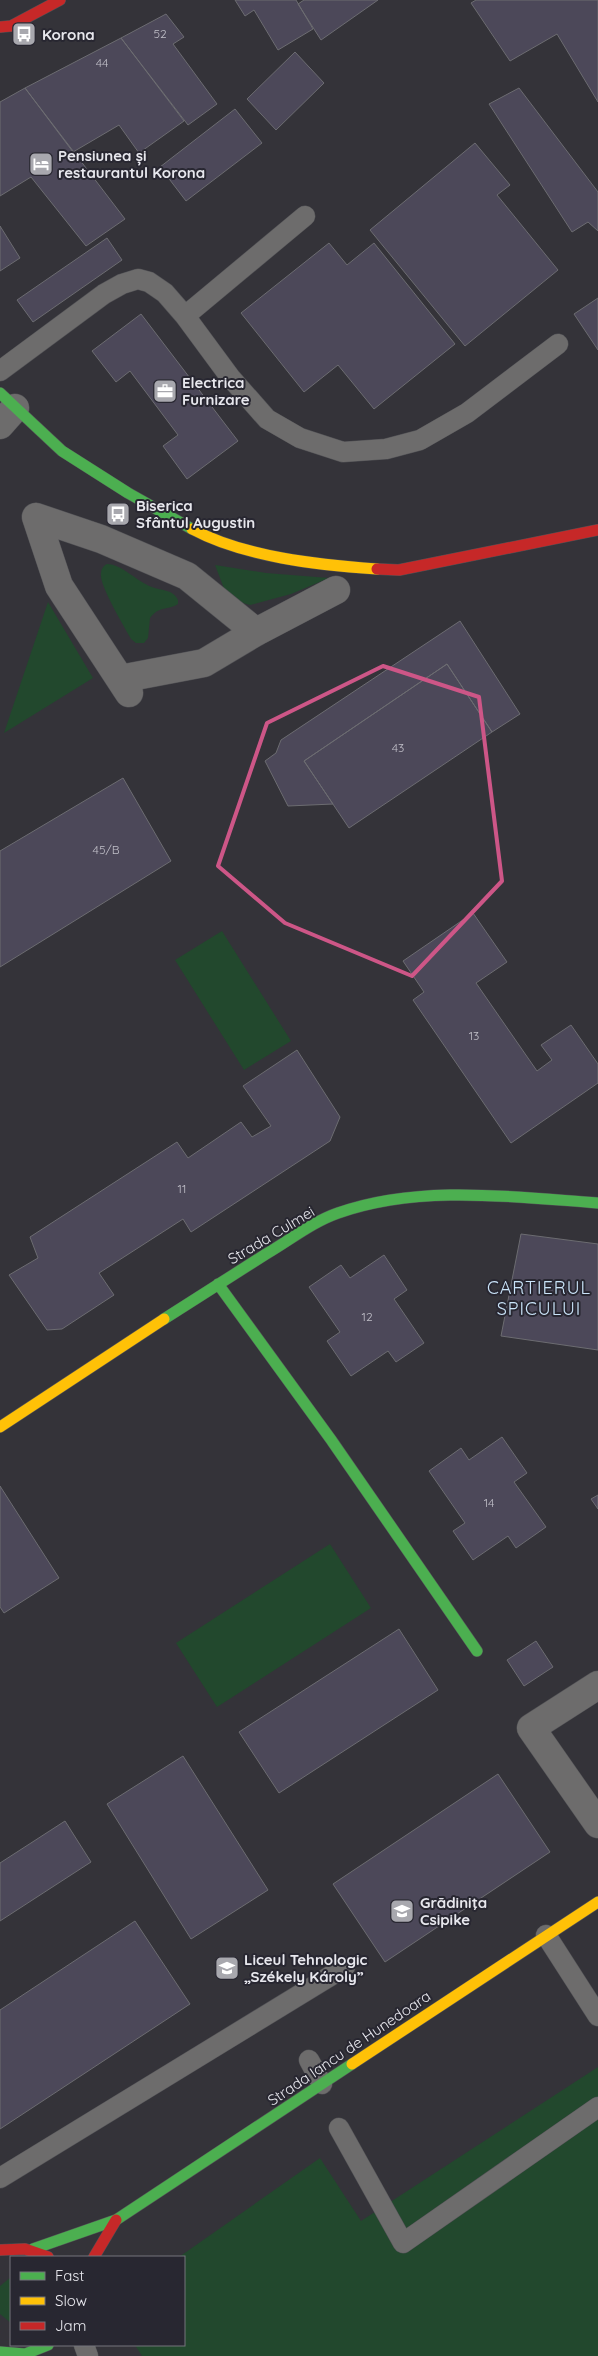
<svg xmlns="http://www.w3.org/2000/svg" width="598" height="2356" font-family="Quicksand,sans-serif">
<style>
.green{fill:#22482d}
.building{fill:#4c4859;stroke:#6c6c71}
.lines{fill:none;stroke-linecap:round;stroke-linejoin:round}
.lane-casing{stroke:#515155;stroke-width:21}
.street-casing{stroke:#515155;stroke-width:29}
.fast-casing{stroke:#515155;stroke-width:12}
.slow-casing{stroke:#515155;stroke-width:12}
.jam-casing{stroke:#515155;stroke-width:12}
.lane{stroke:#6d6c6c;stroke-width:20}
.street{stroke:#6d6c6c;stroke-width:28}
.fast{stroke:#4caf50;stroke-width:11}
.slow{stroke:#ffc107;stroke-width:11}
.jam{stroke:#c62828;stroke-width:11}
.marked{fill:none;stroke:#cd5687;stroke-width:4;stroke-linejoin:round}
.labels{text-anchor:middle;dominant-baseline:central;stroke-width:4;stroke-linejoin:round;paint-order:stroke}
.number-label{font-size:12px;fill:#c0bfc8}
.poi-label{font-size:15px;font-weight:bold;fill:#e7e7ed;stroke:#282731;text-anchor:start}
.street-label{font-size:15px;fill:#e7e7ed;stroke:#282731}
.quarter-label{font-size:18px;letter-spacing:1px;fill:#cae4f9;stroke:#282731}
</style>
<rect width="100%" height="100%" fill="#343339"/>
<path class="green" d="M107 564C122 564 137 582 152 587 162 591 173 589 178 600V604C167 611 160 605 150 618L148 638 144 643H136L131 639C125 628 99 585 101 574 101 569 103 566 107 564Z
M215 565 266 573 329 578 291 594 250 605 240 602 225 591Z
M48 602 93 678 4 733Z
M222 931 291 1041 244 1070 175 960Z
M330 1544 371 1608 217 1707 176 1643Z
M598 2067V2356H142L135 2345H184V2257H179L320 2158 361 2221Z
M11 2277V2323L0 2314V2286Z"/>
<path class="building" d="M235 0H296L313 29 278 50 254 10 245 16Z
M304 0H378L321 40 298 4Z
M476 0H598V102L557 34 510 61 471 3Z
M166 14 184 37 173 44 217 104 188 125 121 38Z
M121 38 184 121 139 153 119 125 73 152 25 88Z
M295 52 324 83 276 130 247 99Z
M25 88 125 219 86 246 31 177 0 196V102Z
M519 88 598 192V231L588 222 572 232 489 104Z
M235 109 262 143 186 201 160 167Z
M475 143 510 185 497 195 558 270 465 346 370 230Z
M0 226 20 258 0 271Z
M107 238 122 260 33 322 17 300Z
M329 243 347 265 374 243 455 344 374 409 338 365 304 392 241 313Z
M598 298V350L574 314Z
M141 314 238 441 187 479 163 446 178 435 130 371 116 382 92 351Z
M460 621 520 714 492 732 447 664 304 761 333 804 288 806 265 761 276 753 281 740Z
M447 664 492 732 349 828 304 761Z
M123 778 171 861 0 967V851Z
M473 913 507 962 476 983 537 1071 552 1060 541 1045 571 1025 598 1064V1083L511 1143 413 1000 424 992 403 961Z
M297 1050 340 1117 330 1141 191 1232 183 1219 99 1273 114 1295 62 1329 47 1330 9 1275 38 1258 30 1237 177 1142 188 1158 241 1122 252 1137 271 1126 243 1086Z
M521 1234 598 1244V1350L501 1336Z
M384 1255 407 1290 394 1299 424 1343 396 1362 388 1351 351 1376 327 1341 340 1332 309 1287 341 1265 350 1278Z
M502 1437 527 1473 514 1482 546 1527 516 1548 508 1536 473 1560 453 1531 465 1523 429 1471 461 1448 469 1460Z
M0 1486 59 1578 4 1613 0 1607Z
M598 1495V1509L591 1499Z
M399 1629 438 1690 279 1793 239 1732Z
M536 1641 553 1667 524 1686 507 1660Z
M183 1756 268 1890 191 1939 107 1804Z
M498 1774 550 1852 385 1962 333 1884Z
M65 1821 91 1862 0 1921V1863Z
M135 1921 190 2004 0 2129V2010Z"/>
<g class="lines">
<g class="lane-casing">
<path id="lane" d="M185 316 305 216
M0 371 104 294 122 284 138 279 149 282 165 293 185 316 230 377 267 419 300 438 343 452 386 449 420 440 467 413 558 344
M546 1935 598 2016
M309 2060 322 2084
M339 2128 403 2243 598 2107
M0 2178 345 1967
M84 2345 88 2356"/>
</g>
<g class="street-casing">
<path id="street" d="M0 425 15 408
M36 517 101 539 187 576 256 632
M36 517 59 586 129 693
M120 679 204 663 256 632 336 590
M598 1685 531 1728 598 1824"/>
</g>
<g class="fast-casing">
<path id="fast" d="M0 393 62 451 128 493 192 529
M218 1284 332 1441 477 1651
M164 1319C198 1297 232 1276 266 1254 290 1240 312 1222 338 1213 420 1184 514 1197 598 1203
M33 2249 116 2220 352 2064
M0 2352 25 2354 48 2345"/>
</g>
<g class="slow-casing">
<path id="slow" d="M192 529C244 557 318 565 377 569
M0 1427 164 1319
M352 2064 598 1902"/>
</g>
<g class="jam-casing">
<path id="jam" d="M0 27 11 26 60 0
M377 569 399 570 598 530
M0 2250 25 2249 48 2257
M94 2257 116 2220"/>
</g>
<use href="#lane" class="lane"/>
<use href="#street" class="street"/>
<use href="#fast" class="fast"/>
<use href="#slow" class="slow"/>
<use href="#jam" class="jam"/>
</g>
<path class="marked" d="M383 666 479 697 502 881 412 976 285 923 218 866 267 723Z"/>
<defs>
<g id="bus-square" transform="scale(1.25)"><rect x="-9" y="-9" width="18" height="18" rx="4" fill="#a8a8ae" stroke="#282731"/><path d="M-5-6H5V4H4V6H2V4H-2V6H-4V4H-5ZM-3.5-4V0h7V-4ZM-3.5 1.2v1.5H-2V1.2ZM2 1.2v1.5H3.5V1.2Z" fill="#fff"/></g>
<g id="hotel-square" transform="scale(1.25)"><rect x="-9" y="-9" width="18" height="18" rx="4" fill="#a8a8ae" stroke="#282731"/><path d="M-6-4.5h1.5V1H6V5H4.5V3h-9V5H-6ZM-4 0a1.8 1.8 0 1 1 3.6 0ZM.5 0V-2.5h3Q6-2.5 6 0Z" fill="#fff"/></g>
<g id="office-square" transform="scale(1.25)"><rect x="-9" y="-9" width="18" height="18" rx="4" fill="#a8a8ae" stroke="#282731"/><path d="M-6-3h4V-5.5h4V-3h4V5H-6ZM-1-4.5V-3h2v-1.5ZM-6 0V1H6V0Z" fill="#fff"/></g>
<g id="school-square" transform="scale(1.25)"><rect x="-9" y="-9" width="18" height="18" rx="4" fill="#a8a8ae" stroke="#282731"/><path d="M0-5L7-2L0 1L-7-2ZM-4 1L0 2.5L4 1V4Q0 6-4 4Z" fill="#fff"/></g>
</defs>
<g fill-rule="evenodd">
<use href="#bus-square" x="24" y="34"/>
<use href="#hotel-square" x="41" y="164"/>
<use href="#office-square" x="165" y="391"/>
<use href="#bus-square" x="118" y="514"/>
<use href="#school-square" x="402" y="1911"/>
<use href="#school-square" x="227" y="1968"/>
</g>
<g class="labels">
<g class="number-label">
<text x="160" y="33">52</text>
<text x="102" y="62">44</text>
<text x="398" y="747">43</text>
<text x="106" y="849">45/B</text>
<text x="474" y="1035">13</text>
<text x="182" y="1188">11</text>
<text x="367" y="1316">12</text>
<text x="489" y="1502">14</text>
</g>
<g class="poi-label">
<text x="42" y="34">Korona</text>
<text x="58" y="155">Pensiunea și<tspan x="58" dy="17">restaurantul Korona</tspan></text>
<text x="182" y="382">Electrica<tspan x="182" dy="17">Furnizare</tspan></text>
<text x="136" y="505">Biserica<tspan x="136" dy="17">Sfântul Augustin</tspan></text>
<text x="420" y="1902">Grădiniţa<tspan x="420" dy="17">Csipike</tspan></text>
<text x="244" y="1959">Liceul Tehnologic<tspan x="244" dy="17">„Székely Károly”</tspan></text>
</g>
<g class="street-label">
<text transform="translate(271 1235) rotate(-31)">Strada Culmei</text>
<text transform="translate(349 2048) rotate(-34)">Strada Iancu de Hunedoara</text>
</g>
<g class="quarter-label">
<text x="539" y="1287">CARTIERUL<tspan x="539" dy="21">SPICULUI</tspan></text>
</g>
</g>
<rect x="10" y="2256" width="175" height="90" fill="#282731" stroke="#74747c"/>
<rect x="20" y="2272" width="25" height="8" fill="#4caf50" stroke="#74747c"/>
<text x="55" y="2281" font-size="15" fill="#e7e7ed">Fast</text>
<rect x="20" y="2297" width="25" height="8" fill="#ffc107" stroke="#74747c"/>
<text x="55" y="2306" font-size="15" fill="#e7e7ed">Slow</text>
<rect x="20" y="2322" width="25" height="8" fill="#c62828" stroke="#74747c"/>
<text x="55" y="2331" font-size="15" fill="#e7e7ed">Jam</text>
</svg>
